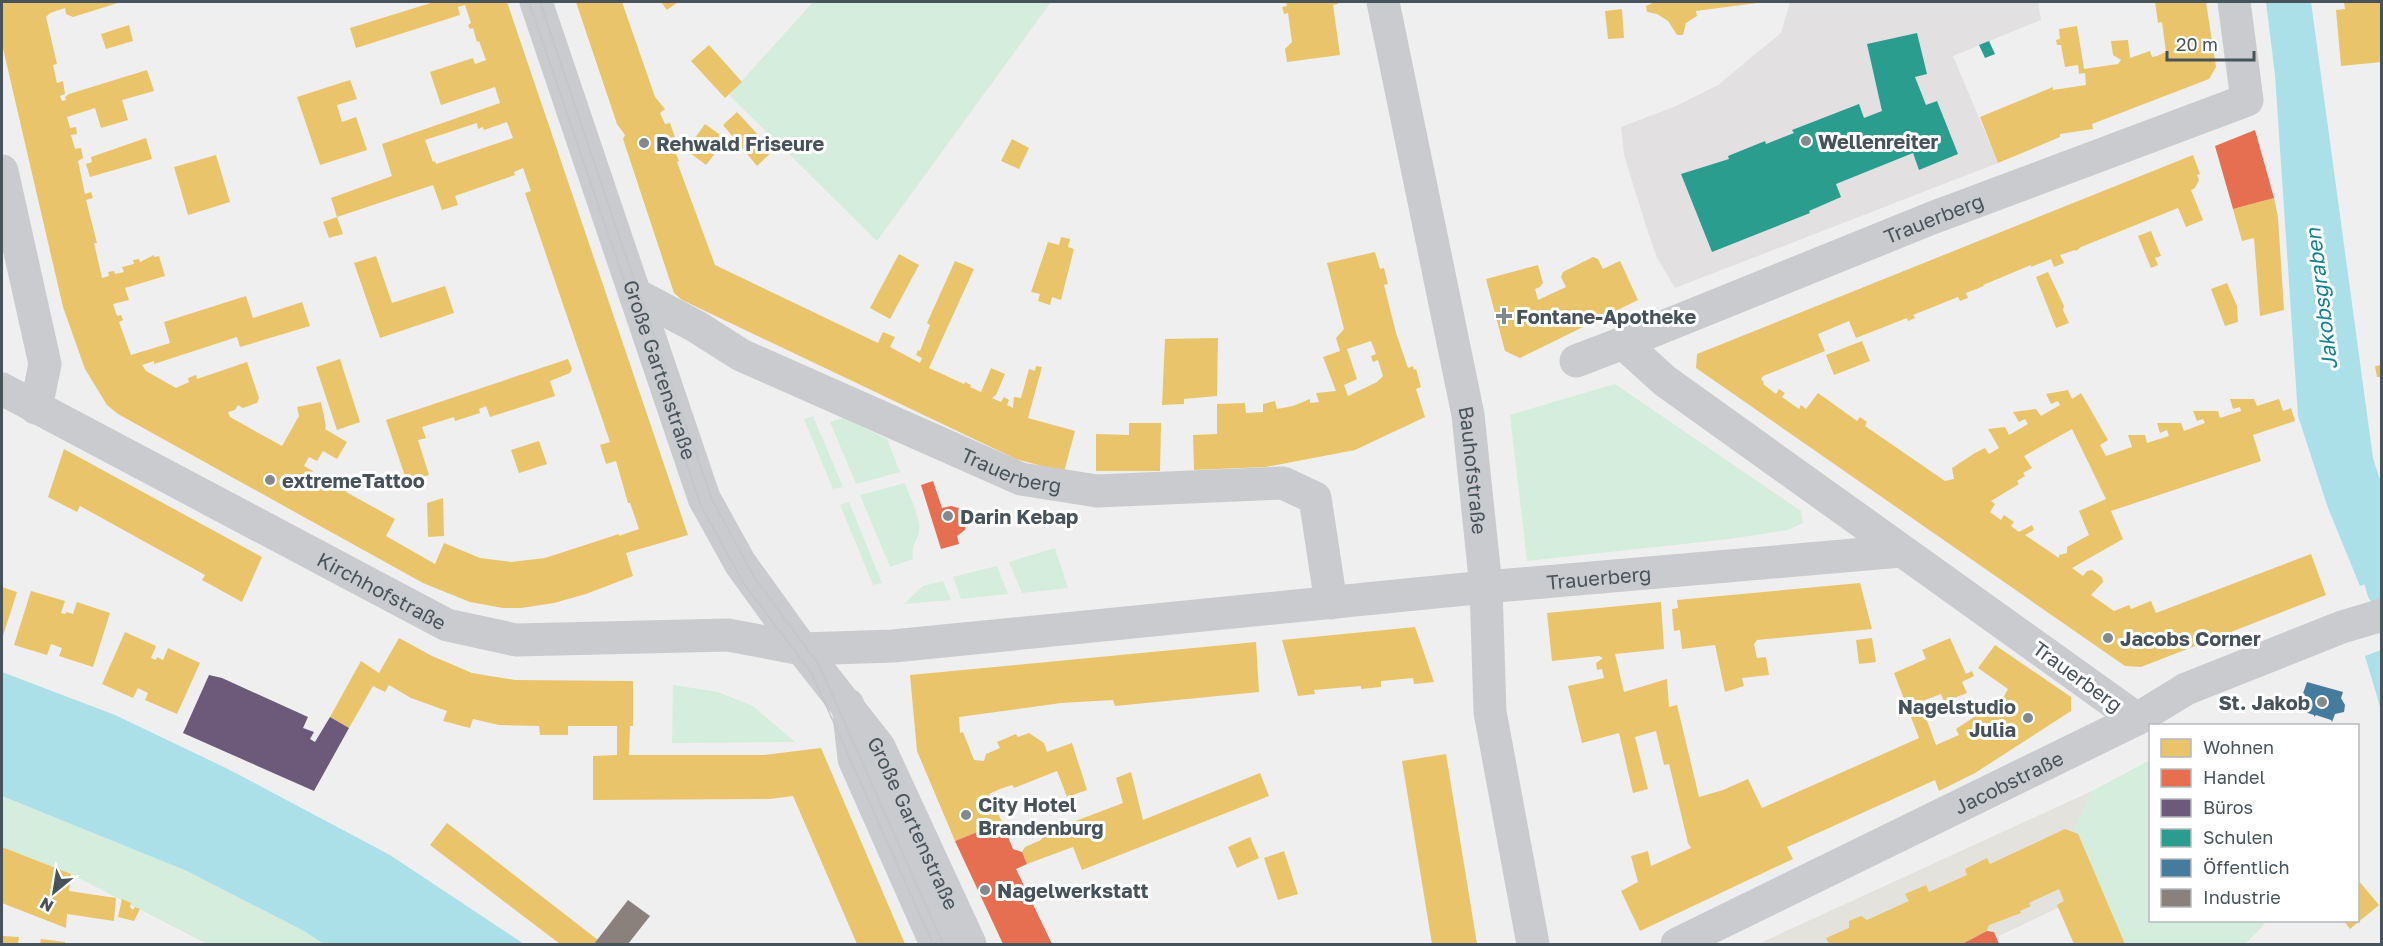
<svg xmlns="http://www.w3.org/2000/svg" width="2383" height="946" font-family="'Golos Text',sans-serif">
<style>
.commercial{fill:#e4e2dd}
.education{fill:#e2e0e1}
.green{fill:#d4eddc}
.water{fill:#abe0e9}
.homes{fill:#e9c46a;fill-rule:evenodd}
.shops{fill:#e76f51}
.offices{fill:#6d597a}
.schools{fill:#2a9d8f}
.public{fill:#457b9d}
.industry{fill:#8a817c}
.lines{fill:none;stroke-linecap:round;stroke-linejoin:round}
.canal{stroke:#abe0e9;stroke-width:30}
.minor{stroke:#c9cbce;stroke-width:33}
.tertiary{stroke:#c9cbce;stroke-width:33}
.tram{stroke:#c4c6c8;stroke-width:1.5}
.poi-dot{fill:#828a8f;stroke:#fff;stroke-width:2}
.labels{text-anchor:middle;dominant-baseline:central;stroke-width:6;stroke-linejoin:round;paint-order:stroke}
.poi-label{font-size:20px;font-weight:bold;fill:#47535b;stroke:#fff;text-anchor:start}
.street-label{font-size:20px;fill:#47535b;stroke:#fff}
.water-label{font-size:21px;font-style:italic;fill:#148193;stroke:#fff}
</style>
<rect width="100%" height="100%" fill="#f0efef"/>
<path class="commercial" d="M2092 791 2131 873 1982 944H1758Z"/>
<path class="education" d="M1790 2H2038L2041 20 1953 56 1998 163 1675 288 1657 258 1646 226 1624 155 1621 127 1676 106 1718 85 1781 33Z"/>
<path class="green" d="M813 2H1051L877 241 729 95Z
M1615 384 1801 511 1803 523 1788 530 1729 539 1527 561 1510 415Z
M813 416 843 487 833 489 804 419Z
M843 418 887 439 900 472 856 484 830 422Z
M905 483C909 496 918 512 919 525 921 538 910 544 913 559L890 567 860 495Z
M849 502 882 583 873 585 840 505Z
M1055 548 1068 588 1022 593 1009 562Z
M997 566 1008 594 961 599 953 577Z
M943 581 951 600 904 604 923 586Z
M673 685 718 692 753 706 795 742 672 743Z
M2150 760V920L2265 921 2263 926 2246 943 2125 944 2078 834 2073 831 2092 791Z
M2 796 187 871 305 931 324 944H207L71 874 2 847Z"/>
<path class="water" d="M2266 2H2311L2373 458 2381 483V578L2360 586 2328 508 2298 416 2275 75Z
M2381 650H2382L2381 710 2365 656Z
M2 672 115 715 228 769 390 855 524 944H324L304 931 187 871 2 796Z"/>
<path class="homes" d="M2 2H121L73 17 66 14 65 8 50 13 46 17 57 64 53 65 57 83 63 81 65 94 60 96 62 101 66 100 65 97 69 94 147 70 154 91 122 100 128 120 101 128 95 108 67 117 70 128 76 127 77 134 71 135 75 149 81 148 83 158 78 161 85 194 91 192 93 198 86 200 97 243H94L102 278 109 276 108 272 114 271 115 274 124 272 122 267 134 264 133 260 139 259 140 262 154 255V257L159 256 165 276 125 288 129 300 113 304 117 316 121 315 123 320 119 322 131 355 170 343 164 322 246 296 253 318 302 302 310 326 240 347 237 337 154 364V361L142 365 146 371 176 388 189 382 188 378 196 375 197 379 247 362 259 398 257 403 243 408 238 405 235 410 228 412 230 417 282 446 299 416 297 407 321 402 326 426 325 429 347 442 337 459 323 451 317 461 309 457 304 466 313 471 310 475 339 491 342 486 348 489 346 492 395 519 386 536 435 564 444 543 480 558 511 562 545 558 619 534V536L639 529 630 503H628L616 461 606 464 600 445 610 442 525 193 531 191 523 168 514 172 515 175 455 196 458 205 442 210 433 185 337 217 331 198 392 176 382 144 500 103 495 87 441 105 430 72 473 58 475 64 486 60 479 41 477 42 473 28 470 29 468 25 471 23 465 5 458 7 460 15 356 48 350 28 434 2H507L688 535 626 553 633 576 586 594 554 603 521 608H503L470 602 423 583 118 414 107 405 85 369 63 307 2 44ZM507 122 513 138 436 164 435 161 433 162 425 140 477 123 478 129 483 127 484 130Z
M576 2H622L655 97 665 109 660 113 665 124 670 123 676 140 671 142 679 161 677 162 715 265 878 343 883 332 895 337 890 347 920 363 922 358 916 355 918 350 920 351 930 325 927 323 955 261 974 269 929 368 964 384 965 382 971 385 970 387 981 392 991 368 1005 374 996 395 992 398 1001 402 1004 397 1009 400 1007 405 1013 408 1014 397 1021 398 1029 369 1035 371 1036 366 1042 367 1028 418 1075 431 1064 472 1016 459 682 300 674 293 623 139 625 135 617 124Z
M661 2H678L667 10Z
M1286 2H1338V4L1333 5 1340 55 1287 62 1285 49 1292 42 1288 13 1284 14 1282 7 1287 6Z
M1655 2H1755L1757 3 1696 11 1697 16 1686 23 1683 35H1677L1668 21 1657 14 1647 12 1646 6Z
M2155 2H2206L2216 67 2209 79 2092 124 2093 129 2060 134V137L1998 163 1980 117 2053 87V90L2086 85 2085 73 2079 74 2078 65 2065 67 2061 45H2057L2056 40 2060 39 2059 29 2077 26 2084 69 2118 64 2121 60 2113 55 2111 41 2128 40 2130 58 2150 51 2152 57 2157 56 2166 52 2162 22 2158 23Z
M2344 2H2382V62L2341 66 2336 10 2345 9Z
M1622 9 1624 38 1608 39 1605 11Z
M129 25 133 41 106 49 101 34Z
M709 45 742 82 725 98 691 61Z
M350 80 357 99 337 105 342 122 356 117 367 150 320 165 297 97Z
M737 112 773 151 757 166 723 125Z
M705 124 726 139 706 165 686 150Z
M146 138 152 159 90 177 86 164 92 162 91 157Z
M1012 139 1029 148 1019 169 1001 161Z
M216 155 230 202 188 215 174 167Z
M2193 155 2200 174 2197 175 2199 180 2195 188 2191 190 2203 220 2186 227 2178 208 2081 247 2076 251 2075 250 2060 255 2064 263 2054 267 2051 259 2031 267V265L1983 285 1984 286 1966 293 1968 298 1960 301 1958 297 1913 315 1915 318 1908 321 1907 318 1856 338 1849 321 1818 334 1825 351 1763 376 1761 379 1764 382 1763 384 1776 394 1779 389 1785 393 1782 397 1799 409 1801 405 1806 409 1818 393 1857 421 1860 417 1867 422 1865 426 1945 481 1954 479 1952 468 1975 453 1985 448 1989 454 1999 448 1988 429 2005 427 2009 435 2028 424 2025 419 2019 422 2013 412 2036 409 2041 416 2060 405 2058 401 2051 404 2046 394 2068 390 2072 399 2081 393 2108 440 2100 445 2106 456 2132 447 2128 435H2145L2147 443 2169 436 2167 430 2160 433 2157 423H2181L2184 431 2205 423 2203 419 2197 421 2193 411H2218L2220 418 2241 411 2240 407 2233 409 2230 399H2254L2257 406 2279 399 2283 411 2291 408 2295 421 2253 435 2261 461 2111 511 2123 539 2072 568 2083 576 2087 571 2092 570 2102 577 2103 582 2091 595 2114 611 2129 605 2131 609 2151 601 2156 613 2311 554 2326 595 2141 667 2125 666 1696 368 1697 354ZM2072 429 2106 499 2079 511 2089 535 2067 547V553L2059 555V558L2025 535 2034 530 2032 525 2019 532 2011 526 2014 522 2004 515 2001 520 1990 512 1995 504 1991 501 2019 484 2017 481 2025 476 2023 473 2032 468 2024 456Z
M2274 198 2278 217 2284 310 2260 316 2254 238 2242 241 2233 209Z
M337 217 343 234 329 238 323 222Z
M2151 231 2161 256 2155 258 2158 265 2151 268 2138 236Z
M1061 237 1070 239 1068 247 1074 249 1061 300 1052 297 1050 305 1038 301 1040 294 1031 292 1048 242 1059 245Z
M1375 252 1380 269 1384 268 1388 284 1384 285 1396 333 1408 368 1413 366 1414 370 1416 369 1421 387 1416 389 1425 417 1355 450 1266 467 1194 470 1193 435 1217 434V404L1245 403 1246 413 1263 412V404L1275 401 1277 409 1293 406 1310 399V403L1319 402 1316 393 1336 391 1323 357 1340 351 1336 338 1344 329 1327 263ZM1371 341 1376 354 1371 356 1373 362 1378 360 1383 376 1377 382 1348 396 1344 385 1357 379 1347 349Z
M899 254 919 265 890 319 870 308Z
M376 256 392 303 445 286 454 313 380 338 354 263Z
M1593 257 1598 259 1603 269 1620 261 1638 300 1520 358 1505 351 1486 279 1538 265 1543 283 1540 287 1535 289 1538 300 1566 287 1561 277 1563 272Z
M2048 272 2064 306 2063 310 2069 323 2056 328 2036 277Z
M2227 283 2237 306 2238 322 2225 326 2211 289Z
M1218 338 1217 396 1184 399V404L1162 405 1165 339Z
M1862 341 1870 361 1834 375 1826 355Z
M340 359 360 422 337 430 316 367Z
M568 359 572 369 570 373 550 381 555 396 490 417 486 406 479 409 480 413 455 421 454 417 422 427 426 438 418 440 429 475 407 482 386 420Z
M2382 365V377H2377L2375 366Z
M1129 423H1161L1160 471H1096V434L1129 435Z
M539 441 547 464 519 473 511 450Z
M64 449 262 557 242 602 202 580 205 575 80 506 77 512 48 497Z
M443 498 444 536 428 537 427 503Z
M1860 583 1872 629 1757 640 1754 644 1757 658 1766 657 1769 675 1742 678 1744 686 1725 692 1715 645 1682 649 1680 630 1674 631 1672 609 1678 608 1677 600Z
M2 587 17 592 2 639Z
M31 591 65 601 61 613 66 614V612L73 614 77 602 110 613 93 667 59 656 62 648 51 644 47 655 14 645Z
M1661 602 1664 649 1615 654 1624 692 1667 679 1669 707 1677 705 1699 797 1723 790 1748 779 1762 808 1919 738 1894 673 1926 659 1922 650 1950 638 1966 674 1972 671 1974 676 1962 682 1967 693 1954 698 1957 704 1947 708 1941 694 1920 702 1936 745 1959 735 1956 729 2003 698 2008 689 1978 668 1995 645 2071 697V711L1975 773 1939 791 1935 780 1787 847 1793 859 1640 931 1621 891 1638 882 1631 856 1648 851 1651 866 1691 848 1688 843 1669 764 1664 765 1656 731 1635 737 1648 789 1633 793 1619 733 1582 743 1568 686 1604 678 1602 669 1597 670 1596 663 1603 658 1599 656 1552 661 1547 613Z
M1415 627 1434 682 1414 684 1413 678 1381 681V687L1361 689V686L1314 690 1315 694 1298 696 1282 640Z
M125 632 156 646 151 658 156 660 157 657 163 660 168 648 200 663 177 714 145 700 148 693 138 688 133 698 102 684Z
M399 638 432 656 472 673 515 680 633 681V726H630L629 755H764L821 748 905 944H857L793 796 770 799 593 800V756L617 755V726H568V735H540L539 726 499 725 473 719 470 728 443 721 447 711 411 698 389 685 385 692 373 686 349 728 330 717 361 661 379 673Z
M1872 638 1876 662 1859 664 1856 640Z
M1256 642 1259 692 1115 706 1113 700 1061 703 959 717 960 733 963 732 974 760 984 761 986 754 1000 748 997 742 1016 734 1018 737 1029 733 1044 743 1047 752 1072 743 1087 790 1067 797 1057 771 1014 788 1012 785 1000 789 989 794 1002 822 955 841 917 751 910 675Z
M1446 754 1454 803 1477 944H1432L1402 761Z
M1131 772 1143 820 1260 773 1269 796 1082 870 1073 847 1027 864 1022 852 1025 847 1041 840 1044 833 1123 803 1116 778Z
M447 823 598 940 594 944H560L430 845Z
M2065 829 2078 834 2125 944H2074L2057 905 2064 901 2059 889 2029 903 2031 906 2020 911 2021 913 1989 925 1987 931 1962 944H1829L1826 938 1849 928V921L1861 916 1867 920 1909 901 1905 894 1926 885 1929 892 1967 875 1965 869 1987 858 1990 864Z
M1250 837 1259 858 1237 868 1228 847Z
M2 847 71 874 69 891 116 898 114 921 67 914 66 928 2 903Z
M1284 851 1298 894 1278 900 1264 858Z
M2358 880 2379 905 2350 929 2344 921H2358Z
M122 899 131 903 130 907 133 910 135 907 140 909 134 921 118 917Z
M2 936 19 937 18 944H2Z
M41 939 65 942V944H40Z"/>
<path class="shops" d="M2255 130 2274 198 2233 209 2215 146Z
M933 481 942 508 951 506 959 508 964 512 967 521 965 530 957 536 959 544 941 549 921 485Z
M1002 822 1013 849 1022 852 1027 864 1016 869 1052 944H1003L955 841Z
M1987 931 1994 932 1999 944H1962Z"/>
<path class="offices" d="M209 675 222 678 308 717 303 728 314 732 310 739 315 742 330 717 349 728 314 791 183 733Z"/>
<path class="schools" d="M1917 33 1927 74 1915 77 1926 105 1937 101 1958 154 1919 170 1913 153 1836 184 1841 197 1809 211 1810 213 1712 252 1681 174 1729 159 1728 156 1765 141 1766 144 1794 133 1792 130 1859 104 1864 118 1882 111 1867 44Z
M1989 41 1995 54 1985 58 1979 45Z"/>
<path class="public" d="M2307 682 2343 692 2341 698 2345 705 2344 712 2335 714 2332 722 2331 720 2316 715 2314 717V715L2295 709 2298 708Z"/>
<path class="industry" d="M628 900 650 916 628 944H594Z"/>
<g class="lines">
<path class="canal" d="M2367 540 2382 591"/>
<g class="minor">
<path id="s1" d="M536 2 704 498 740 563 802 649 879 747 970 944"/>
<path d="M2 171 45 364 36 408"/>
<path id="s2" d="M635 294 697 327 741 355 1021 479 1097 491 1283 483 1315 498 1331 603"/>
<path d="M1576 361 1623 343"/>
<path id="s3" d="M2 389 447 625 516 640 728 635 802 649 893 646 1486 587 1901 551"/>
<path d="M848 705 854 759 936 944"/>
<path id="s4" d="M2137 719 1665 381 1623 343 1932 218 2247 100 2234 2"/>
</g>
<g class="tertiary">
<path id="s5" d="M1383 2 1468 415 1486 587 1490 712 1533 944"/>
<path id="s6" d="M1677 944 2137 719 2186 689 2342 627 2382 615"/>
</g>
<path class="tram" d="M529 2 701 506 744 584 811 672 933 944
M540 2 620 239 712 499 754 577 819 665 943 944"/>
</g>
<g class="poi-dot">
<circle cx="1806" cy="141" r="6"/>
<circle cx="644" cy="143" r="6"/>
<path d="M1501 307h6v6h6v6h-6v6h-6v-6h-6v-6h6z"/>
<circle cx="270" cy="480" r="6"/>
<circle cx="948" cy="516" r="6"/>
<circle cx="2108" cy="638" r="6"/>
<circle cx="2322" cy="702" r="6"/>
<circle cx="2028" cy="718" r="6"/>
<circle cx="966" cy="815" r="6"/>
<circle cx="985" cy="890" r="6"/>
</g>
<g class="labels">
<g class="poi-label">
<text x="1818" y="141">Wellenreiter</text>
<text x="656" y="143">Rehwald Friseure</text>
<text x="1516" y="316">Fontane-Apotheke</text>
<text x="282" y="480">extremeTattoo</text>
<text x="960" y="516">Darin Kebap</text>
<text x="2120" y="638">Jacobs Corner</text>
<text x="2310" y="702" text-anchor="end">St. Jakob</text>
<text x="2016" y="706" text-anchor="end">Nagelstudio<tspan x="2016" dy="23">Julia</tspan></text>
<text x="978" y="804">City Hotel<tspan x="978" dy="23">Brandenburg</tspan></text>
<text x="997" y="890">Nagelwerkstatt</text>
</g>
<g class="street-label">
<text stroke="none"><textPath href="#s4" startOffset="972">Trauerberg</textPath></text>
<text stroke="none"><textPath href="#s1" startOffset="388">Große Gartenstraße</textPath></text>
<text stroke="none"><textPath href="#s2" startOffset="417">Trauerberg</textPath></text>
<text stroke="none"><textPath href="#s5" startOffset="477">Bauhofstraße</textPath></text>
<text stroke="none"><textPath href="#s3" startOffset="1662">Trauerberg</textPath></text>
<text stroke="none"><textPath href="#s3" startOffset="430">Kirchhofstraße</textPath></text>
<text transform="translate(2078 676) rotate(36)">Trauerberg</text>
<text stroke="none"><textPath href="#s6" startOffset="369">Jacobstraße</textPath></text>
<text stroke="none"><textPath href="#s1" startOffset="912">Große Gartenstraße</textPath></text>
</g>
<g class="water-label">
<text transform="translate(2321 299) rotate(-97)">Jakobsgraben</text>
</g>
</g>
<rect width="2383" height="946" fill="none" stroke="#47535b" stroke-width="6"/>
<rect x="2149" y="724" width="210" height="198" fill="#ffffff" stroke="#b5babd" stroke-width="1.5"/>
<rect x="2161" y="739" width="30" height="18" fill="#e9c46a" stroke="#b5babd" stroke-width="1.5"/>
<text x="2203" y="754" font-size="18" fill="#47535b">Wohnen</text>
<rect x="2161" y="769" width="30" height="18" fill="#e76f51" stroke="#b5babd" stroke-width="1.5"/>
<text x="2203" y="784" font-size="18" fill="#47535b">Handel</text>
<rect x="2161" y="799" width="30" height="18" fill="#6d597a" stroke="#b5babd" stroke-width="1.5"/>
<text x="2203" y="814" font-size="18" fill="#47535b">Büros</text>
<rect x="2161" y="829" width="30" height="18" fill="#2a9d8f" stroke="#b5babd" stroke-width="1.5"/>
<text x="2203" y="844" font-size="18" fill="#47535b">Schulen</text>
<rect x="2161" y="859" width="30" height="18" fill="#457b9d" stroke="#b5babd" stroke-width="1.5"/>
<text x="2203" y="874" font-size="18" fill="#47535b">Öffentlich</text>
<rect x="2161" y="889" width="30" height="18" fill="#8a817c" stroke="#b5babd" stroke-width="1.5"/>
<text x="2203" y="904" font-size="18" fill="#47535b">Industrie</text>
<g transform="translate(54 892) rotate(210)" stroke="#ffffff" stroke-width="4.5" paint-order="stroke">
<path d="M0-4.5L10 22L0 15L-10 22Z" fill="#47535b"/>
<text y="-9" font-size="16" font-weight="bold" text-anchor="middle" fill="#47535b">N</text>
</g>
<path d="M2167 51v9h87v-9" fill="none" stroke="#47535b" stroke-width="3"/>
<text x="2176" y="51" font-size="18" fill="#47535b" stroke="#ffffff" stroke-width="4.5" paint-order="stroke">20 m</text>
</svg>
